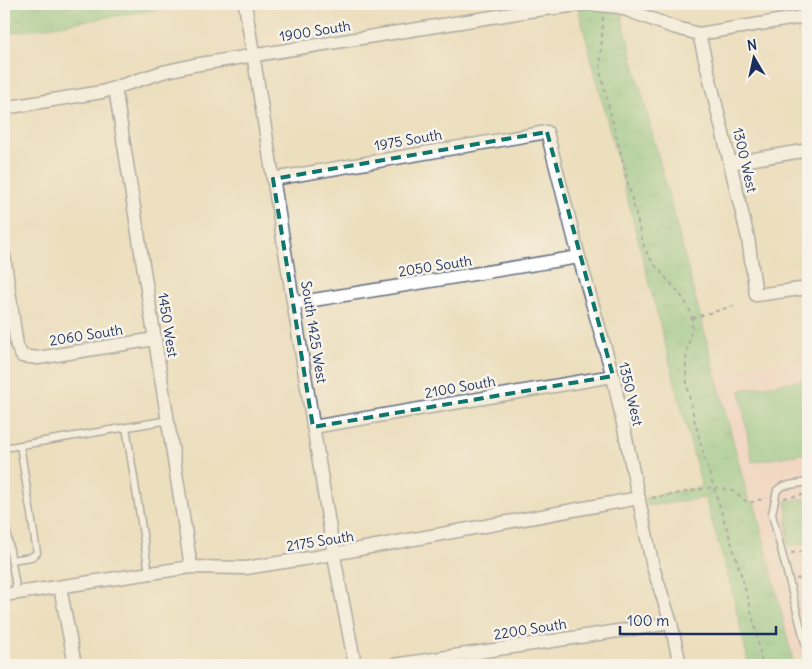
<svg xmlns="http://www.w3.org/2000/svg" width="812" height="669" font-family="Delius,sans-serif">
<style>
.built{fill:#f7d0cc}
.park{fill:url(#park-tufts);stroke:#4c7a70}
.pitch{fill:#7cc683;stroke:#4c7a70}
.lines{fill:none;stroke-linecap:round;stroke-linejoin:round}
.lane-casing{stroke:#646d80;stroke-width:9}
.street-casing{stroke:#646d80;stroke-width:15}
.path{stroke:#646d80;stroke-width:2;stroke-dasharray:4 4;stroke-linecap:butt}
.lane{stroke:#fff;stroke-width:6}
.street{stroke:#fff;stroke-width:12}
.marked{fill:none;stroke:#0f766e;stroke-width:4;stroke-dasharray:10 6;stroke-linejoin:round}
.labels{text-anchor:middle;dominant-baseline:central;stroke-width:5;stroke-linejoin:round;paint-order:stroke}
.street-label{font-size:14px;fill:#1b2f5e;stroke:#f7f3e8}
</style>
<defs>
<pattern id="park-tufts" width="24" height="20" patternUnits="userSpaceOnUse" patternTransform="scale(1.25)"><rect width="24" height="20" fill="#7cc683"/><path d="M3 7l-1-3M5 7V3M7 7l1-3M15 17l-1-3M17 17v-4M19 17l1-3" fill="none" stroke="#65a16e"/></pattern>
</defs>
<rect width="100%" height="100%" fill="#f7f3e8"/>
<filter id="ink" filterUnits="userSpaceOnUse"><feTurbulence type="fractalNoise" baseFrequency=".02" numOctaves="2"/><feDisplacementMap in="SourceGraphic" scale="10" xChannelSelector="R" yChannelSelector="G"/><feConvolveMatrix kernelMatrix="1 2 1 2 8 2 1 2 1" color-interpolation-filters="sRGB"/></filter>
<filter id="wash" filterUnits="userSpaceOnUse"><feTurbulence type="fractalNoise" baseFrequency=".0096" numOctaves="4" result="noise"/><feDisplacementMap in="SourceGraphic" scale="20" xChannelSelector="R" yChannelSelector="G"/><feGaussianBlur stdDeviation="1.12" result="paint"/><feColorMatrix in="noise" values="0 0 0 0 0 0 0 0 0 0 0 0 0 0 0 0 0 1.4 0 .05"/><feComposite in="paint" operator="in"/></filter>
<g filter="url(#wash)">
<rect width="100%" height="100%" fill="#ecdfbe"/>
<path class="built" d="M808 356V655L792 657 755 504 749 501 714 371Z"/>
<path class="park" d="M4 4H191L4 34Z
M577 4H622L623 22 749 501 755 504 794 665H749L731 587 705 498 648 506 646 497 702 487Z
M808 498V543L788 546 786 501Z"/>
<path class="pitch" d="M808 379V453L752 462 740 390Z"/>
</g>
<g filter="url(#ink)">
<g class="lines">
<g class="lane-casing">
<path id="lane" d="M126 427 149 573
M4 448 169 420
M808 482 783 486 777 490 772 514 806 647 808 646
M4 515 17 593
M11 560 31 557 37 553 20 445"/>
</g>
<g class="street-casing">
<path id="street" d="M245 4 336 567 355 665
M699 34 748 238 756 295 808 288
M115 88 191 567
M4 108 102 92 163 72 194 65 529 11 588 4 619 7 673 27 699 34 808 16
M731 163 808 150
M273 179 547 132 579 257 613 376 653 567 671 623 680 665
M4 255 17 346 22 356 38 358 155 339
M295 303 579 257
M313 427 613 376
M60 587 75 665
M4 595 191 567 246 568 316 557 639 498
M394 665 671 623"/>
</g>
<path class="path" d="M603 17 600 71 644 247C655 272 682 290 690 311 695 325 689 338 687 352 685 364 686 378 688 390 706 484 748 571 762 665
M692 318 737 305
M652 498 713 487 734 491 748 503 766 498
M784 498 808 494
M791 553 808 551
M796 579 802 578"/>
<use href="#lane" class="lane"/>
<use href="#street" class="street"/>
</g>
</g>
<path d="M0 0H812V669H0ZM547 132 613 376 313 427 273 179Z" fill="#ecdfbe" fill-opacity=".55" fill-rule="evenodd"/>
<path class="marked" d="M547 132 613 376 313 427 273 179Z"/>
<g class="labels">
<g class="street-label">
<text transform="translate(315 31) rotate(-9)">1900 South</text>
<text transform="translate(408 140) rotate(-10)">1975 South</text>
<text transform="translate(745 160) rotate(77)">1300 West</text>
<text transform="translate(435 266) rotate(-9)">2050 South</text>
<text transform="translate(168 325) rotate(81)">1450 West</text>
<text transform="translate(314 332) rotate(81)">South 1425 West</text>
<text transform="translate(86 335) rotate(-9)">2060 South</text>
<text transform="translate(460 387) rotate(-10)">2100 South</text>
<text transform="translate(631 394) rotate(77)">1350 West</text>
<text transform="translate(320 541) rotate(-9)">2175 South</text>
<text transform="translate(530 629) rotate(-9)">2200 South</text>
</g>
</g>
<rect width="812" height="669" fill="none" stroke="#f7f3e8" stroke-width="20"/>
<g transform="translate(754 58) rotate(351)" stroke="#f7f3e8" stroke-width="4" paint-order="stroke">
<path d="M0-4L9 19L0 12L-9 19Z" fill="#1b2f5e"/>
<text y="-8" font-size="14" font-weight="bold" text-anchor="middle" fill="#1b2f5e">N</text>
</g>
<path d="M620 626v8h156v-8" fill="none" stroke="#1b2f5e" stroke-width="2.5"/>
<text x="627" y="626" font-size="15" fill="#1b2f5e" stroke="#f7f3e8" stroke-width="4" paint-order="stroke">100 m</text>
</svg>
